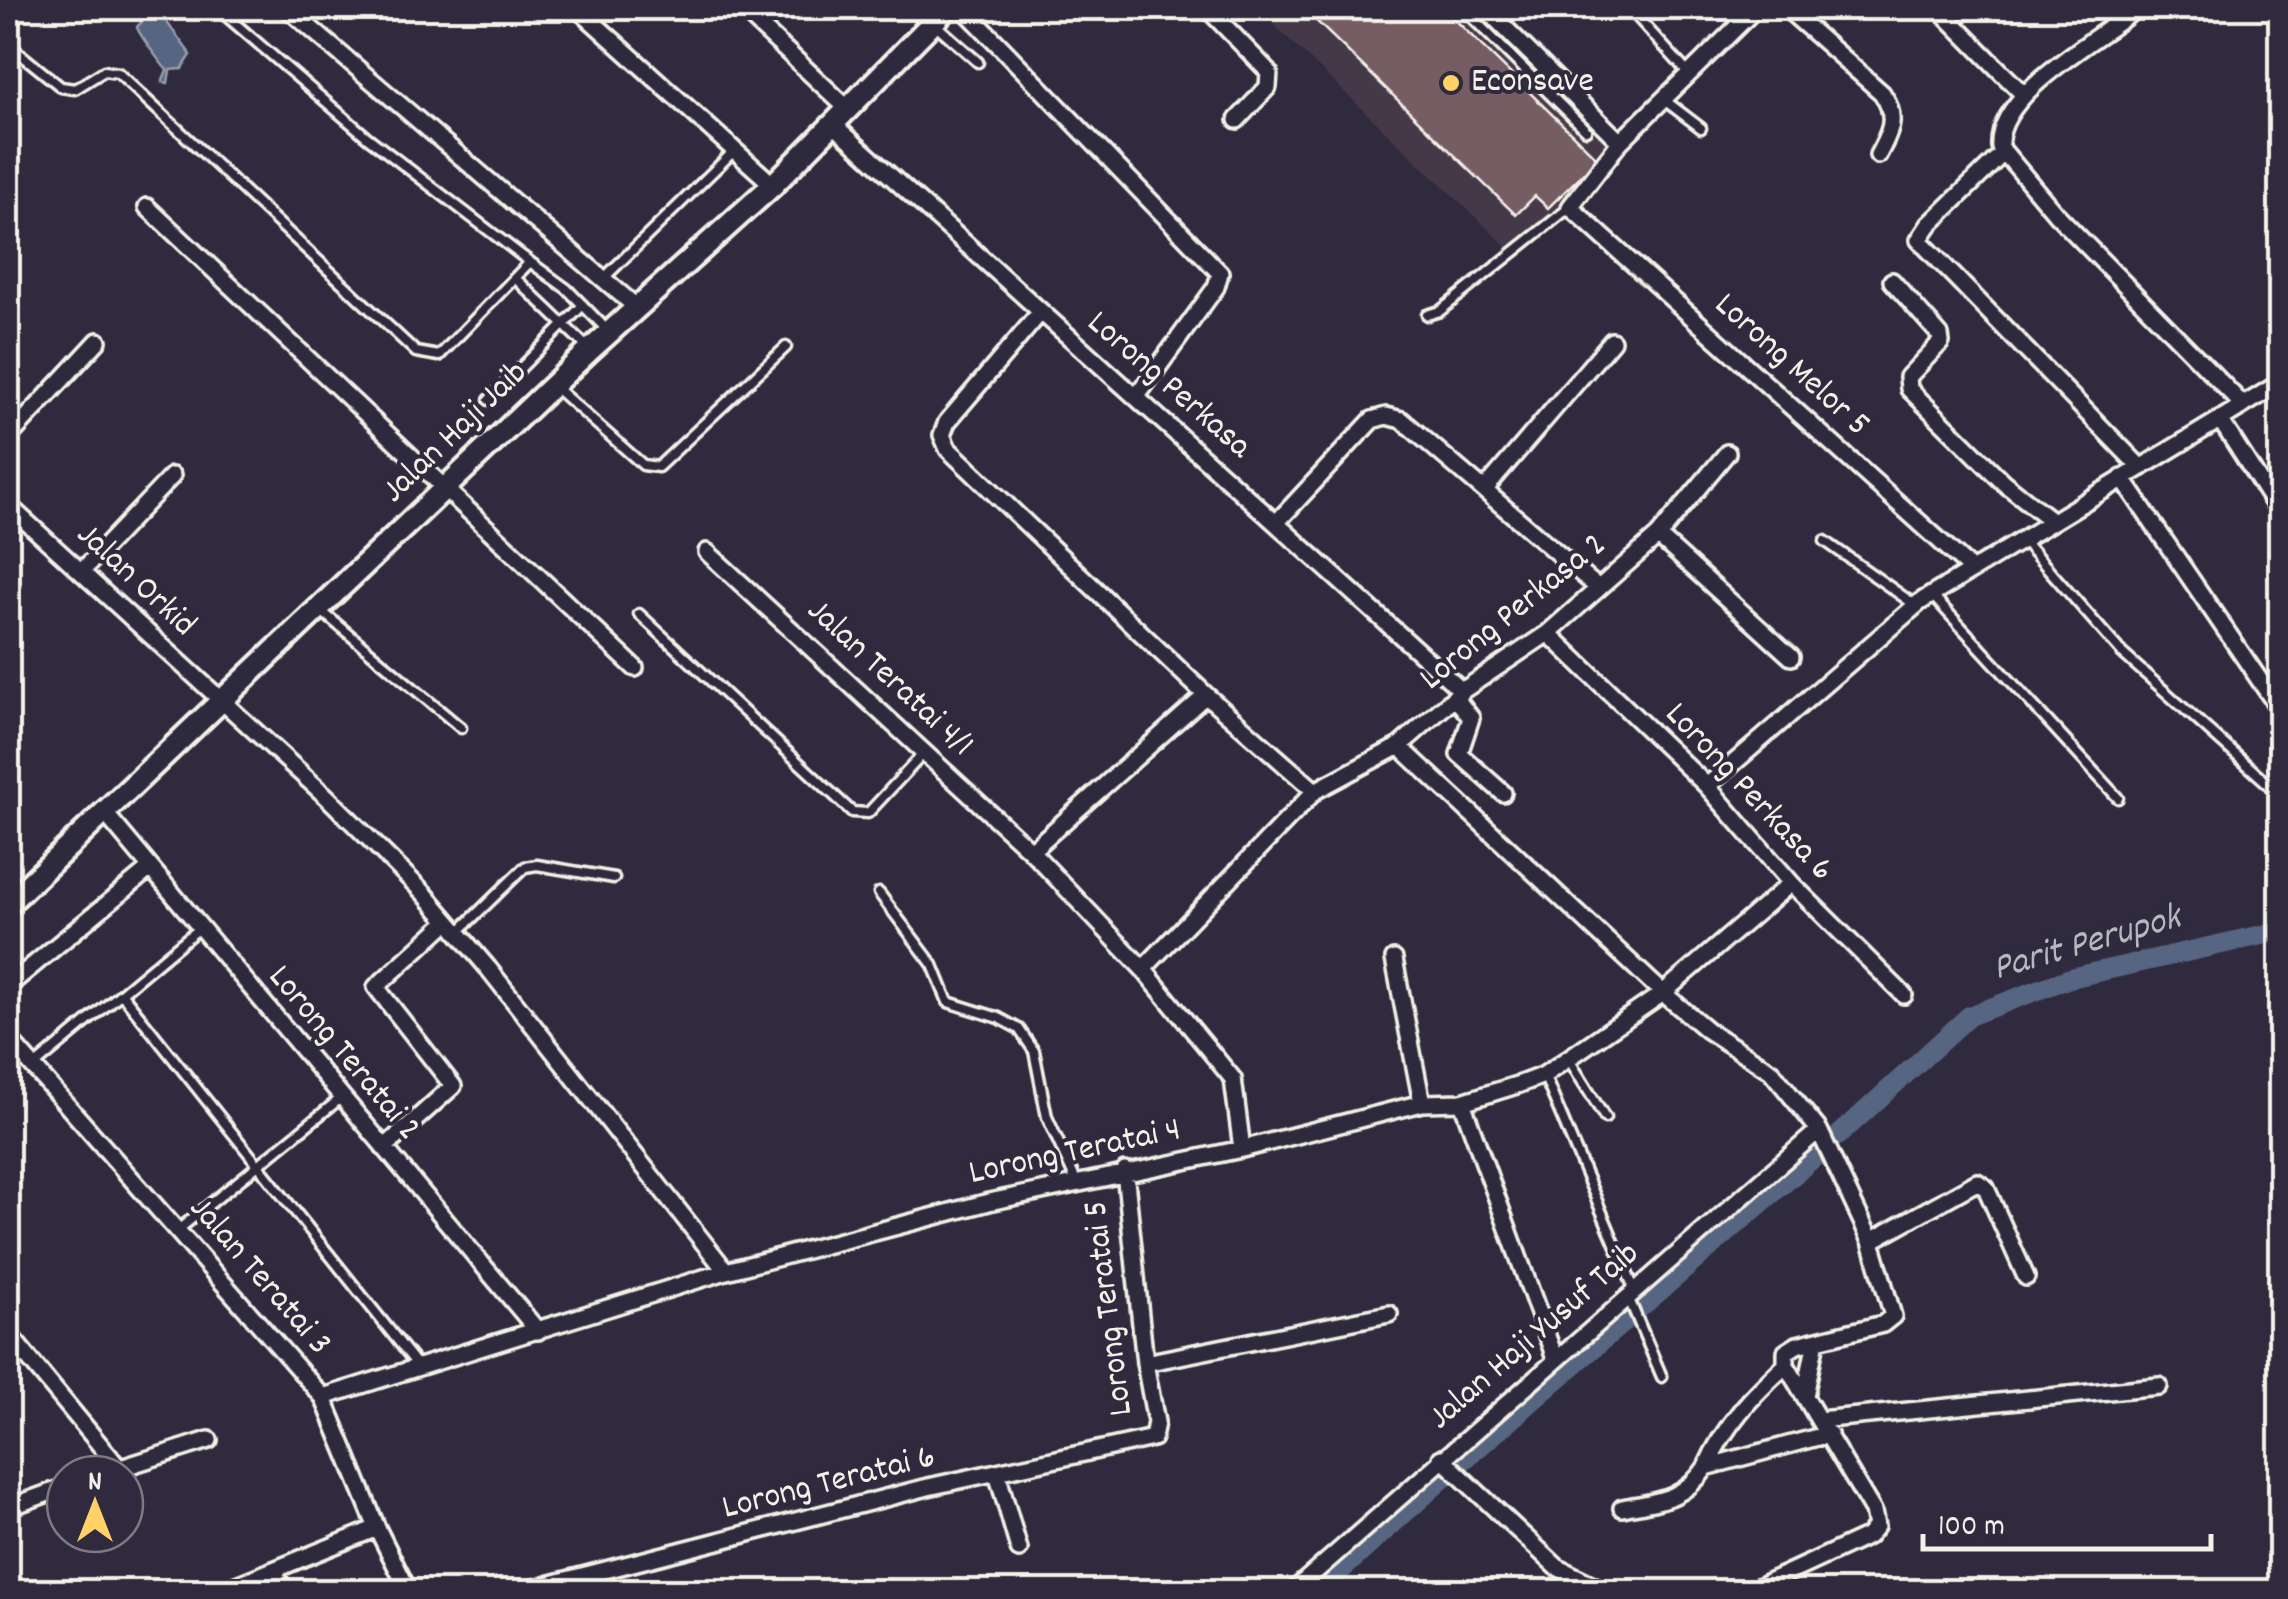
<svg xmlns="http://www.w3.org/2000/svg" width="2288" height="1599" font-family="Dekko,sans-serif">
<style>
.built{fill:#443948}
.water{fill:#576581;stroke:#969daa;stroke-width:2.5}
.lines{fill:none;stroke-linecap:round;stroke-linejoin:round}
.canal{stroke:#576581;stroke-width:20}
.building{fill:#745d63;stroke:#f4f1e8;stroke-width:2.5}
.service-casing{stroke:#f4f1e8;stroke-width:15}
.minor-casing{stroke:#f4f1e8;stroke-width:22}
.tertiary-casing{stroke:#f4f1e8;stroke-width:28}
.service{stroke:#2f2a3d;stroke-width:8}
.minor{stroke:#2f2a3d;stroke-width:15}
.tertiary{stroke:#2f2a3d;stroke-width:20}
.poi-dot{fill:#ffd166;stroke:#2f2a3d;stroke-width:4}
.labels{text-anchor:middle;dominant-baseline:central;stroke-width:8;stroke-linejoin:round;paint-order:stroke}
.poi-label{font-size:35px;fill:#f4f1e8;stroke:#2f2a3d;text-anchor:start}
.street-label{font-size:35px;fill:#f4f1e8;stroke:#2f2a3d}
.water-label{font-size:38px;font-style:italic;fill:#b5b9bf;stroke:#2f2a3d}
</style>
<rect width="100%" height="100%" fill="#2f2a3d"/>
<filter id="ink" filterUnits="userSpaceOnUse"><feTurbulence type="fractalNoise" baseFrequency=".01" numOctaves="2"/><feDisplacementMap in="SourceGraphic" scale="20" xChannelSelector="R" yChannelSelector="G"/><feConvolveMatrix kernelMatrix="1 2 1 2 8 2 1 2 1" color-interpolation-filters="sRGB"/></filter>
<g filter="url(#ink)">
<path class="built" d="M1256 8H1477L1611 143 1564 204 1509 249Z"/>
<path class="water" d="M147 16 166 21 191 55 182 69 170 70 168 83 162 82 167 70C162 65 138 33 137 27Z"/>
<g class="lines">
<path class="canal" d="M1838 1136 1969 1016 2070 978 2280 931
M1464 1460 1825 1148
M1317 1592 1449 1473"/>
</g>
<path class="building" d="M1303 8H1443L1598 159 1548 208 1535 196 1516 215Z"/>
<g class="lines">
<g class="service-casing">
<path id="service" d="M1462 8 1586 130
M1629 8 1689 74
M936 25 978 62
M8 44 61 87 75 89 104 71 118 73 416 352 439 356 530 262 367 137 217 8
M1663 99 1701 128
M530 262 567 289 609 332
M515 278 590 350
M603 279 736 149
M1427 315 1440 311 1570 207
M556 388 643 465 658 467 786 347
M489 400 583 305
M2021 538 2122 653 2274 789
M1825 541 1915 605
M1931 594 2118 798
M319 609 461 728
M639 614 852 812 868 813 924 753
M879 893 933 965 948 1002 999 1018 1019 1029 1034 1051 1047 1117 1076 1181
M458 932 525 867 537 865 614 878
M122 994 418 1366
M1568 1058 1605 1118
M33 1067 198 929
M1544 1075 1635 1291
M178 1230 341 1098
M1628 1297 1662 1377"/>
</g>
<g class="minor-casing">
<path id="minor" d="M287 8 636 307
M577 8 773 185
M741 8 849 110
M914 8 933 22
M963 8 1220 273 1216 287 1137 396
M1207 8 1269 72 1268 87 1237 120
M1485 8 1620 142
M1756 8 1620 142 1570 207 1971 569
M1786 8 1882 93C1898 117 1891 131 1878 155
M1938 8 2023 94
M2123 8 2128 15C2090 44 1996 96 2000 147L2056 214 2243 405
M834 125 1462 691
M2002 154 1929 225 1919 240 2141 468
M147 207 635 668
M1892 281 1940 335 1941 342 1908 377 1909 389 2004 483 2051 520
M1039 314 947 422 942 435 948 449 1206 695 1315 791
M2221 421 2280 513
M8 438 98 341
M2122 478 2280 710
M1485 489 1612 341
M8 505 327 797 424 893 488 968 726 1271
M1277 522 1372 420 1386 416 1402 420 1597 587
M1658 536 1791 657
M707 552 1031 851 1143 969 1233 1079 1242 1149
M82 571 172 476
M1548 633 1707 786 1791 883 1904 995
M1455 697 1471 718 1459 754 1503 793
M1399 746 1663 993 1707 1030 1771 1071 1819 1130 1871 1241 1893 1316 1883 1324 1797 1345 1786 1352V1365L1873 1511 1876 1526 1868 1536 1747 1592
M1707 786 1920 602 2280 383
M105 813 538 1331
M1031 851 1206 695
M1394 959 1422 1103
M1143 969 1315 791 1399 746 1462 691 1548 633 1658 536 1727 453
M8 986 148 870
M8 1038 323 1397 377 1528 409 1592
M1462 1102 1555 1358
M384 1148 453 1086 376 987 448 921
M1871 1241 1977 1182 1986 1188 2026 1277
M8 1333 119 1468
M1145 1363 1389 1314
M1805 1396 1816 1341
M323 1397 726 1271 989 1202 1242 1149 1422 1103 1462 1102 1520 1084 1544 1075 1663 993 1791 883
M1819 1420 2159 1386
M1441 1458 1557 1567 1607 1592
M1706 1467C1725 1424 1752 1396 1786 1365
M997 1473 1019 1549
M102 1474 209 1440
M21 1503 65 1487
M1622 1508C1659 1501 1684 1500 1706 1467L1829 1434
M273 1570 285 1592
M219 1592 377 1528
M520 1592 928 1487 1153 1438 1156 1422 1145 1363 1125 1171
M1292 1592 1819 1130"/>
</g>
<g class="tertiary-casing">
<path id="tertiary" d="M8 904 590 350 773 185 947 8"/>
</g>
<use href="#service" class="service"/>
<use href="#minor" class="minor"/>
<use href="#tertiary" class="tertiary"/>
</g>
</g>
<circle class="poi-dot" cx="1451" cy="83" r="10"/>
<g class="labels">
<g class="poi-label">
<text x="1471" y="83">Econsave</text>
</g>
<g class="street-label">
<text transform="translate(1791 366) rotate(42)">Lorong Melor 5</text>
<text transform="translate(1168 386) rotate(41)">Lorong Perkasa</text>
<text transform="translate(456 433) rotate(-44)">Jalan Haji Jaib</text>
<text transform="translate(135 581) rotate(43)">Jalan Orkid</text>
<text transform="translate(1514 613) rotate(-39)">Lorong Perkasa 2</text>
<text transform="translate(889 679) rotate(43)">Jalan Teratai 4/1</text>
<text transform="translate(1748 793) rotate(47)">Lorong Perkasa 6</text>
<text transform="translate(343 1054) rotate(50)">Lorong Teratai 2</text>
<text transform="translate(1075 1153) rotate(-12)">Lorong Teratai 4</text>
<text transform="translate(259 1277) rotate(49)">Jalan Teratai 3</text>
<text transform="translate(1110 1308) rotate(-97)">Lorong Teratai 5</text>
<text transform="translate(1535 1337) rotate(-41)">Jalan Haji Yusuf Taib</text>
<text transform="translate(829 1484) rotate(-14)">Lorong Teratai 6</text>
</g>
<g class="water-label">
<text transform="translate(2087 945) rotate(-16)">Parit Perupok</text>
</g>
</g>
<rect width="2288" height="1599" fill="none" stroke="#2f2a3d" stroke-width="40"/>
<rect x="20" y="20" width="2248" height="1559" fill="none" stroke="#f4f1e8" stroke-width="4" filter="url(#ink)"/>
<g transform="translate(95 1504)"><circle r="48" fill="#2f2a3d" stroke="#7e7a81" stroke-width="2.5"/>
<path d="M0-8L18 38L0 25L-18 38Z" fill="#ffd166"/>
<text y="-15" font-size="28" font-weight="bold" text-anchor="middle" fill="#f4f1e8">N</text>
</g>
<path d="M1923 1534v15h288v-15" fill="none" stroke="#f4f1e8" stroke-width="5"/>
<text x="1938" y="1534" font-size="30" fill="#f4f1e8" stroke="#2f2a3d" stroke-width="8" paint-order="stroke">100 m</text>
</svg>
